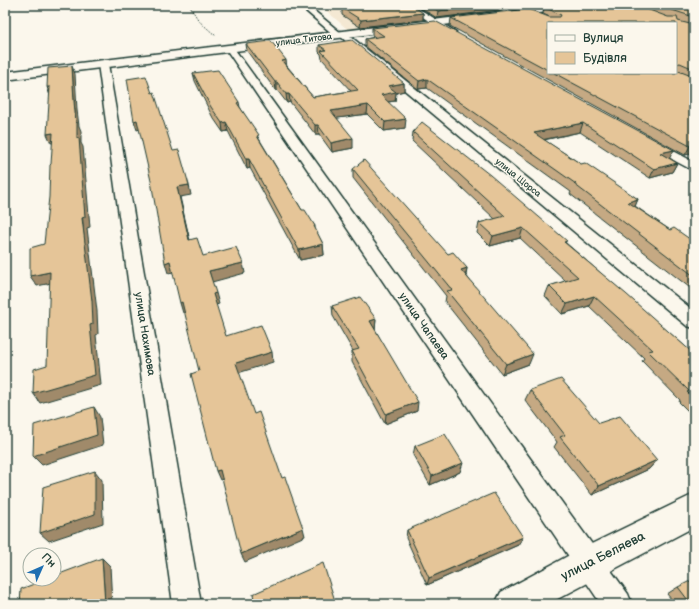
<svg xmlns="http://www.w3.org/2000/svg" width="699" height="609" font-family="'Balsamiq Sans',sans-serif">
<style>
.built{fill:#f4e8d3}
.lines{fill:none;stroke-linecap:round;stroke-linejoin:round}
.street-casing{stroke:#1f3d34;stroke-width:3}
.secondary-casing{stroke:#1f3d34;stroke-width:3}
.path{stroke:#1f3d34;stroke-width:1;stroke-dasharray:1.5 1.5;stroke-linecap:butt}
.street{fill:#fbf7ec;fill-rule:evenodd}
.secondary{fill:#fbf7ec;fill-rule:evenodd}
.wall{fill:#c5a983;stroke:#1f3d34;fill-rule:evenodd}
.shaded-wall{fill:#a08a6a;stroke:#1f3d34}
.building{fill:#e5c598;stroke:#1f3d34}
.labels{text-anchor:middle;dominant-baseline:central;stroke-width:3;stroke-linejoin:round;paint-order:stroke}
.far-street-label{font-size:9px;fill:#1f3d34;stroke:#fbf7ec}
.street-label{font-size:11px;fill:#1f3d34;stroke:#fbf7ec}
.near-street-label{font-size:13px;fill:#1f3d34;stroke:#fbf7ec}
</style>
<rect width="100%" height="100%" fill="#fbf7ec"/>
<filter id="ink" filterUnits="userSpaceOnUse"><feTurbulence type="fractalNoise" baseFrequency=".025" numOctaves="2"/><feDisplacementMap in="SourceGraphic" scale="8" xChannelSelector="R" yChannelSelector="G"/><feConvolveMatrix kernelMatrix="1 2 1 2 8 2 1 2 1" color-interpolation-filters="sRGB"/></filter>
<g filter="url(#ink)">
<path class="built" d="M320 5H396L421 20 347 29Z"/>
<g class="lines">
<g class="street-casing">
<path id="street" d="M299 5H307L341 33H346L694 311V328L687 326 341 37H336Z
M404 5H413L456 32 449 34Z
M493 5H503L517 13 510 15Z
M230 46 233 47 628 594 632 604H601L226 49Z
M103 61 108 64 201 604H173L98 64Z
M651 139 694 162V171L647 146 645 143Z"/>
</g>
<g class="secondary-casing">
<path id="secondary" d="M557 5H582L578 8 5 80V72Z
M694 494V527L548 604H495L501 592 577 551Z"/>
</g>
<path class="path" d="M189 5 199 21 216 36"/>
<use href="#street" class="street"/>
<use href="#secondary" class="secondary"/>
</g>
<path class="wall" d="M416 5H500L499 10 437 18Z
M506 5H545L513 9Z
M561 5H694V153L685 155 450 26 451 18 550 17 543 14 544 7ZM548 23H676V73H548Z
M342 8 423 13V20L360 27 342 15Z
M372 28 670 158 677 163 672 172 650 178 580 132 544 140 581 164 638 199 635 206 670 230 694 242V291L570 194 571 192 427 88 418 89 365 46V39L375 37 372 35Z
M246 44 287 66 313 97 351 91 322 59 321 54 319 52V45L404 83V91L396 93 395 101 388 102 405 128 384 131 367 114 337 118 353 148 332 152 319 134H315L290 102 287 103 277 90 276 91 247 51Z
M193 73 239 102 240 107 302 210 315 226V229L323 244 324 255 300 260 250 168 247 169 228 131 223 132 212 116 195 81Z
M413 132 566 243 694 354V417L679 402 680 400 642 361 644 358 589 306 562 314 545 296 549 286 566 281 520 238 490 246 477 233 479 223 495 219 412 141Z
M353 169 448 254 467 268 466 275 529 364 502 374 445 302 446 296 353 178Z
M332 306 376 319 375 329 417 411 385 424 352 362V351H353L333 316Z
M530 390 599 423 657 460 649 469 592 495 554 447 557 442 525 400Z
M415 446 460 472 430 485 413 455Z
M407 530 518 545 427 585 406 538Z
M678 587 694 604H675L667 594Z"/>
<path class="shaded-wall" d="M490 5H500L499 10 437 18 438 11Z
M514 5H545L513 9Z
M423 13V20L360 27 361 20Z
M286 60 287 68 282 61Z
M72 66 75 74 77 110 79 126 81 131V143L83 147 90 227 87 228 97 311 98 334 96 335 101 385 40 403 33 393 90 325 77 138 74 101Z
M427 79V88L418 89 419 81Z
M275 82H277V90L276 91Z
M404 83V91L396 93 395 101 380 103 381 95 388 86Z
M47 87H50V96Z
M286 94H289L290 102 287 103Z
M368 105 367 114 331 119V111Z
M406 119 405 128 384 131 385 122Z
M137 120 140 129 137 130 134 121Z
M226 122 228 131 223 132 222 123Z
M583 123 580 132 532 142 534 133Z
M315 125H318L319 134H315Z
M53 133 57 142 51 143 47 134Z
M353 138V148L332 152 331 143Z
M694 145V153L685 155 690 146Z
M674 150 669 159 660 153Z
M246 159H249L250 168 247 169Z
M677 163 672 172 650 178 654 169Z
M189 185 191 195 180 197 192 250 177 187Z
M638 199 634 209 628 202Z
M523 228 520 238 490 246 493 236Z
M323 244 324 255 300 260 299 250Z
M170 261 173 272 168 273 165 263Z
M243 263 245 273 212 282 209 271Z
M467 268 465 278 461 270Z
M50 272 56 282 37 286 30 276Z
M216 293 219 304 216 305 213 294Z
M594 296 589 306 562 314 567 304Z
M182 302 186 313H183L180 303Z
M376 319 375 330 370 321Z
M272 352 273 362 238 373 236 363Z
M533 354 529 364 502 374 506 364Z
M418 402 417 411 385 424 386 414Z
M94 407 100 417 103 445 42 465 33 456Z
M657 460 649 469 592 495 599 486Z
M463 463 460 472 430 485 432 476Z
M220 470 223 479 220 480 216 471Z
M95 471 102 480 103 523 49 541 40 533Z
M303 528 305 536 245 562 241 554Z
M523 537 518 545 427 585 429 578Z
M102 558 110 566 112 604H105Z"/>
<path class="building" d="M366 5H412L423 13 361 20 342 8Z
M428 5H490L438 11Z
M561 5H636L668 17H677L678 21 694 25V69L680 63 676 64V23H548V70L451 18 528 9 549 17H560L561 15 544 7Z
M656 5H694V17Z
M435 21 674 150 660 153 677 163 654 169 583 123 534 133 581 164 585 163 638 199 628 202 670 230 674 228 694 242V247L691 248 694 251V276L574 184H576L427 79 419 81 365 39 384 36 372 28Z
M352 40 404 83 388 86 396 92 381 95 406 119 385 122 368 105 331 111 353 138 331 143 318 125H315L289 94H286L277 82H275L246 44 271 41 286 60 282 61 313 97 358 90 321 51 326 50 319 45Z
M72 66 74 101 76 123 77 122V138H79L85 217 82 218 92 301 93 324 90 325 95 375 33 393 34 369 47 365 50 272 30 276V248L44 244 49 197 50 165 51 164 53 133 47 134 50 87H47L48 68Z
M218 70 239 102 237 103 259 135 257 136 302 210H305L315 226H314L323 244 299 250 249 159H246L226 122 222 123 211 107 193 73Z
M676 70 694 77V145L690 146 554 73H676Z
M146 76 152 93 154 92 173 151 179 150 189 185 177 187 189 240 197 238 203 256 236 247 243 263 209 271 216 293 213 294 226 336 261 325 272 352 236 363 254 414 259 412 282 478 285 477 303 528 241 554 220 470 216 471 191 374 199 371 182 302 180 303 170 261 165 263 151 181 137 120 134 121 127 79Z
M422 122 490 175 567 241 564 242 626 294 694 354V399L687 392 689 391 648 351 653 350 594 296 567 304 549 286 578 277 523 228 493 236 479 223 505 216 413 132Z
M364 160 448 254 453 252 467 268 461 270 533 354 506 364 447 291 452 290 353 169Z
M360 297 376 319 370 321 418 402 386 414 352 351 359 349 332 306Z
M561 379 599 423 620 416 657 460 599 486 560 437 565 435 530 390Z
M94 407 97 435 33 456 34 425Z
M445 434 463 463 432 476 415 446Z
M95 471V514L40 533 43 487Z
M494 493 523 537 429 578 407 530Z
M102 558 105 604H20L21 589 47 579H54V576Z
M323 563 336 604H255L253 594Z
M694 579V604H691L678 587Z"/>
</g>
<g class="labels">
<g class="far-street-label">
<text transform="translate(304 40) rotate(-7)">улица Титова</text>
<text transform="translate(518 178) rotate(39)">улица Щорса</text>
</g>
<g class="street-label">
<text transform="translate(424 326) rotate(55)">улица Чапаева</text>
<text transform="translate(145 334) rotate(81)">улица Нахимова</text>
</g>
<g class="near-street-label">
<text transform="translate(603 556) rotate(-27)">улица Беляева</text>
</g>
</g>
<rect width="699" height="609" fill="none" stroke="#fbf7ec" stroke-width="20"/>
<rect x="10" y="10" width="679" height="589" fill="none" stroke="#1f3d34" stroke-width="1.5" filter="url(#ink)"/>
<rect x="547" y="22" width="130" height="52" fill="#fbf7ec" stroke="#a3ada2"/>
<rect x="555" y="35" width="20" height="6" fill="#fbf7ec" stroke="#a3ada2"/>
<text x="583" y="42" font-size="12" fill="#1f3d34">Вулиця</text>
<rect x="555" y="52" width="20" height="12" fill="#e5c598" stroke="#a3ada2"/>
<text x="583" y="62" font-size="12" fill="#1f3d34">Будівля</text>
<g transform="translate(42 567) rotate(45)"><circle r="19" fill="#fbf7ec" stroke="#a3ada2"/>
<path d="M0-3L7 15L0 10L-7 15Z" fill="#1f6fb2"/>
<text y="-6" font-size="11" font-weight="bold" text-anchor="middle" fill="#1f3d34">Пн</text>
</g>
</svg>
